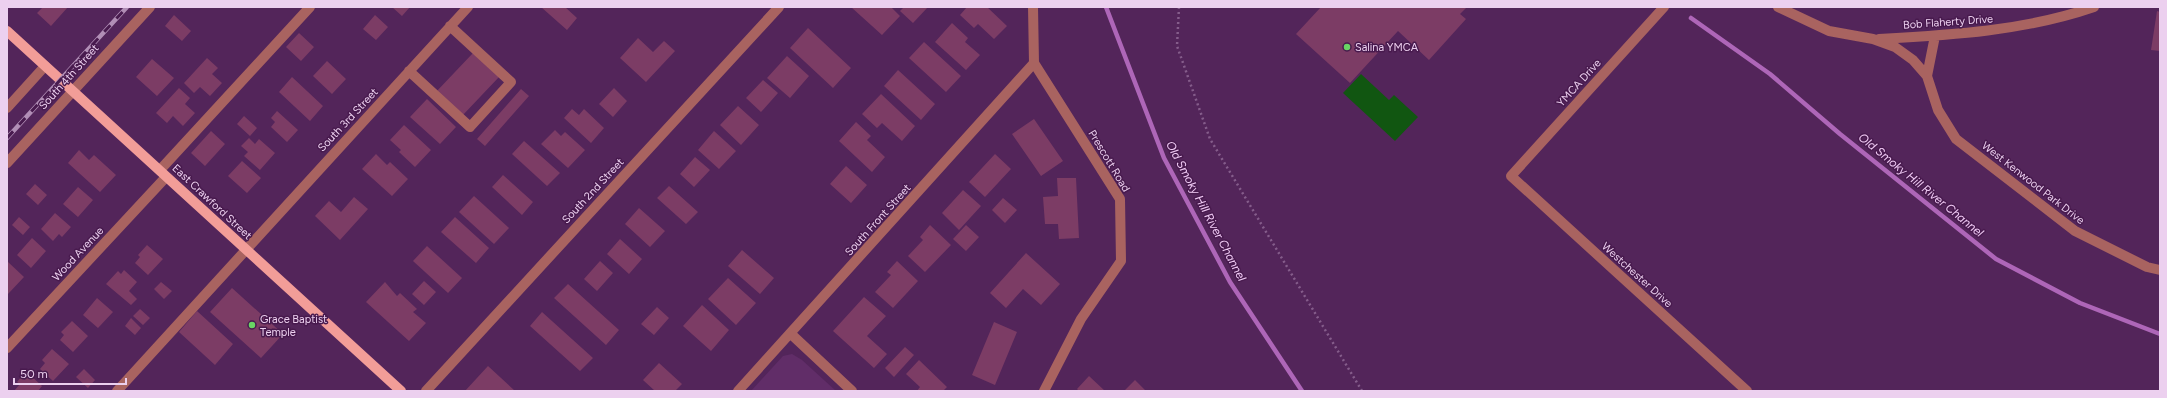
<svg xmlns="http://www.w3.org/2000/svg" width="2167" height="398" font-family="Figtree,sans-serif">
<style>
.built{fill:#612d68}
.green{fill:#115611}
.lines{fill:none;stroke-linecap:round;stroke-linejoin:round}
.stream{stroke:#ae66b8;stroke-width:4.5}
.building{fill:#7c3c65}
.path{stroke:#855d8b;stroke-width:2.5;stroke-dasharray:2 3;stroke-linecap:butt}
.minor{stroke:#a96360;stroke-width:10}
.major{stroke:#f29d98;stroke-width:10}
.rail-casing{stroke:#b18eb6;stroke-width:4.5}
.rail{stroke:#481a4e;stroke-width:3;stroke-dasharray:9;stroke-linecap:butt}
.poi-dot{fill:#69d464;stroke:#481a4e;stroke-width:1.5}
.labels{text-anchor:middle;dominant-baseline:central;stroke-width:3;stroke-linejoin:round;paint-order:stroke}
.street-label{font-size:11px;fill:#ecd0ef;stroke:#481a4e}
.poi-label{font-size:11px;fill:#ecd0ef;stroke:#481a4e;text-anchor:start}
.water-label{font-size:12px;font-style:italic;fill:#f0cbf5;stroke:#481a4e}
</style>
<rect width="100%" height="100%" fill="#53255a"/>
<path class="built" d="M792 354 802 360 836 391H751L783 356Z"/>
<path class="green" d="M1361 74 1389 100 1394 95 1418 117 1395 141 1343 93Z"/>
<g class="lines">
<path class="stream" d="M1106 7 1164 158 1230 282 1302 391
M1691 18 1770 74 1840 134 1996 259 2080 303 2160 334"/>
</g>
<path class="building" d="M43 7H68L51 26 37 13Z
M392 7H410L402 16Z
M541 7H565L577 18 567 30Z
M851 7H891L900 16 882 35Z
M904 7H928L913 23 900 11Z
M967 7H987L1007 26 994 39 978 24 974 28 960 15Z
M1321 7H1467L1460 14 1466 19 1429 60 1398 31 1350 83 1296 34Z
M2157 11 2160 12V51L2151 50Z
M174 15 191 31 182 41 165 26Z
M375 15 388 27 376 40 363 29Z
M952 23 968 38 965 42 980 55 966 70 935 42Z
M808 28 851 68 833 88 790 48Z
M299 33 314 47 301 61 286 47Z
M638 38 653 52 664 41 675 51 646 82 620 58Z
M924 42 961 76 946 92 909 58Z
M473 53 499 77 462 116 436 92Z
M787 56 809 76 790 98 767 78Z
M207 58 218 68 212 74 222 83 210 96 200 87 194 93 184 83Z
M152 59 174 78 157 96 136 77Z
M327 61 346 79 332 94 313 76Z
M898 70 935 104 921 120 884 86Z
M292 77 323 106 310 121 279 92Z
M763 80 778 93 761 112 746 98Z
M179 88 190 98 185 104 195 113 183 126 173 116 167 123 156 113Z
M614 88 627 101 613 117 599 104Z
M521 89 529 96 485 146 477 139Z
M881 94 915 126 902 141 882 123 877 128 862 114Z
M427 99 456 127 440 144 410 117Z
M738 106 759 125 741 145 720 125Z
M572 109 579 115 584 109 604 128 591 143 564 118Z
M277 111 298 130 287 142 271 127 275 122 271 118Z
M244 116 257 128 250 136 237 124Z
M1034 119 1063 161 1041 176 1012 134Z
M856 122 871 136 867 140 885 157 872 172 839 141Z
M404 125 431 150 415 167 399 152 401 150 390 140Z
M555 130 561 136 565 132 585 150 568 168 541 144Z
M211 131 225 144 205 166 191 153Z
M714 131 736 151 719 169 698 150Z
M249 138 255 144 259 139 275 153 260 170 244 156 248 152 241 146Z
M524 141 560 173 547 186 512 154Z
M79 150 89 160 94 155 116 175 100 192 68 163Z
M376 154 387 165 390 162 408 179 392 196 362 169Z
M995 154 1011 169 985 197 969 182Z
M695 157 710 170 694 187 680 174Z
M242 161 261 178 247 193 228 176Z
M846 166 867 185 851 203 830 184Z
M503 175 533 202 522 215 492 187Z
M1057 178H1076L1079 238 1059 239 1058 224H1045L1043 197 1058 196Z
M35 184 47 195 38 205 26 194Z
M669 186 698 212 686 224 657 198Z
M78 187 93 200 78 217 63 204Z
M963 190 981 206 959 230 942 213Z
M474 196 509 228 494 244 459 212Z
M354 197 368 209 340 240 315 216 329 201 341 212Z
M1003 198 1017 210 1005 223 992 210Z
M639 208 665 231 650 247 625 224Z
M55 213 71 227 62 237 59 234 53 241 41 229Z
M19 217 30 227 23 235 12 225Z
M455 217 489 248 476 263 441 232Z
M930 225 951 245 925 272 908 256 923 240 920 237Z
M966 225 979 237 966 251 953 239Z
M32 238 46 251 31 268 17 255Z
M620 239 642 259 629 274 607 254Z
M147 245 163 259 148 275 135 263 140 257 138 255Z
M427 246 462 278 448 293 413 261Z
M742 250 774 278 760 294 728 266Z
M1026 253 1060 284 1041 305 1023 289 1006 308 990 293Z
M7 261 24 277 8 294 7 293Z
M600 261 613 273 597 291 584 279Z
M897 261 918 281 893 308 875 292 891 275 887 272Z
M124 270 137 282 129 291 137 299 131 305 106 284 118 271 121 274Z
M728 278 756 303 736 325 708 299Z
M424 281 436 292 424 305 412 294Z
M161 282 172 291 164 299 154 289Z
M385 282 397 296 400 293 417 309 413 312 426 323 409 341 366 302Z
M568 284 619 330 606 345 554 298Z
M232 288 283 334 261 358 210 312Z
M864 297 886 316 867 336 887 354 874 368 833 331Z
M97 298 113 312 98 328 83 315Z
M702 305 729 330 711 351 683 326Z
M657 307 669 318 654 335 641 324Z
M140 309 150 318 143 325 133 316Z
M197 311 233 344 215 365 179 332Z
M542 312 593 358 580 371 530 326Z
M131 318 141 328 135 335 125 326Z
M72 321 88 336 73 352 60 340 64 335 61 332Z
M994 322 1017 332 995 385 972 375Z
M905 347 914 355 894 377 885 368Z
M52 349 69 364 53 381 40 369 45 363 42 360Z
M919 360 947 387 943 391H917L920 387 906 374Z
M659 363 682 384 675 391H655L643 380Z
M488 366 515 391H465Z
M84 369 95 380 88 388 76 377Z
M29 374 42 386 38 391H14L20 384 17 382 21 377 25 380Z
M1089 376 1105 391H1079L1077 389Z
M1135 380 1146 391H1124Z"/>
<g class="lines">
<path class="path" d="M1179 7 1177 46 1210 139 1362 391"/>
<path class="minor" d="M1033 7 1034 63 1120 199 1121 261 1081 319 1044 391
M1664 7 1511 176 1747 391
M1778 7 1829 31 1873 39 1895 47 1913 60 1927 76 1938 110 1956 139 2075 231 2147 267 2160 270
M1879 39C1952 35 2024 31 2094 7
M409 71 470 127 511 82 450 26
M1927 76 1935 36
M7 108 45 66
M7 163 150 7
M160 170 310 7
M791 334 852 391
M7 348 166 177
M117 391 468 7
M426 391 779 7
M738 391 1034 63"/>
<path class="major" d="M7 31 401 391"/>
<g class="rail-casing">
<path id="rail" d="M7 138 127 7"/>
</g>
<use href="#rail" class="rail"/>
</g>
<g class="poi-dot">
<circle cx="1347" cy="47" r="4"/>
<circle cx="252" cy="325" r="4"/>
</g>
<g class="labels">
<g class="street-label">
<text transform="translate(1948 22) rotate(-4)">Bob Flaherty Drive</text>
<text transform="translate(69 77) rotate(-48)">South 4th Street</text>
<text transform="translate(1579 83) rotate(-48)">YMCA Drive</text>
<text transform="translate(348 120) rotate(-47)">South 3rd Street</text>
<text transform="translate(1109 161) rotate(59)">Prescott Road</text>
<text transform="translate(2033 183) rotate(38)">West Kenwood Park Drive</text>
<text transform="translate(593 191) rotate(-47)">South 2nd Street</text>
<text transform="translate(212 202) rotate(43)">East Crawford Street</text>
<text transform="translate(878 220) rotate(-48)">South Front Street</text>
<text transform="translate(78 254) rotate(-47)">Wood Avenue</text>
<text transform="translate(1637 275) rotate(42)">Westchester Drive</text>
</g>
<g class="poi-label">
<text x="1355" y="47">Salina YMCA</text>
<text x="260" y="319">Grace Baptist<tspan x="260" dy="13">Temple</tspan></text>
</g>
<g class="water-label">
<text transform="translate(1921 185) rotate(39)">Old Smoky Hill River Channel</text>
<text transform="translate(1206 211) rotate(62)">Old Smoky Hill River Channel</text>
</g>
</g>
<rect width="2167" height="398" fill="none" stroke="#ecd0ef" stroke-width="16"/>
<path d="M14 378v6h112v-6" fill="none" stroke="#ecd0ef" stroke-width="2"/>
<text x="20" y="378" font-size="12" fill="#ecd0ef" stroke="#481a4e" stroke-width="3" paint-order="stroke">50 m</text>
</svg>
